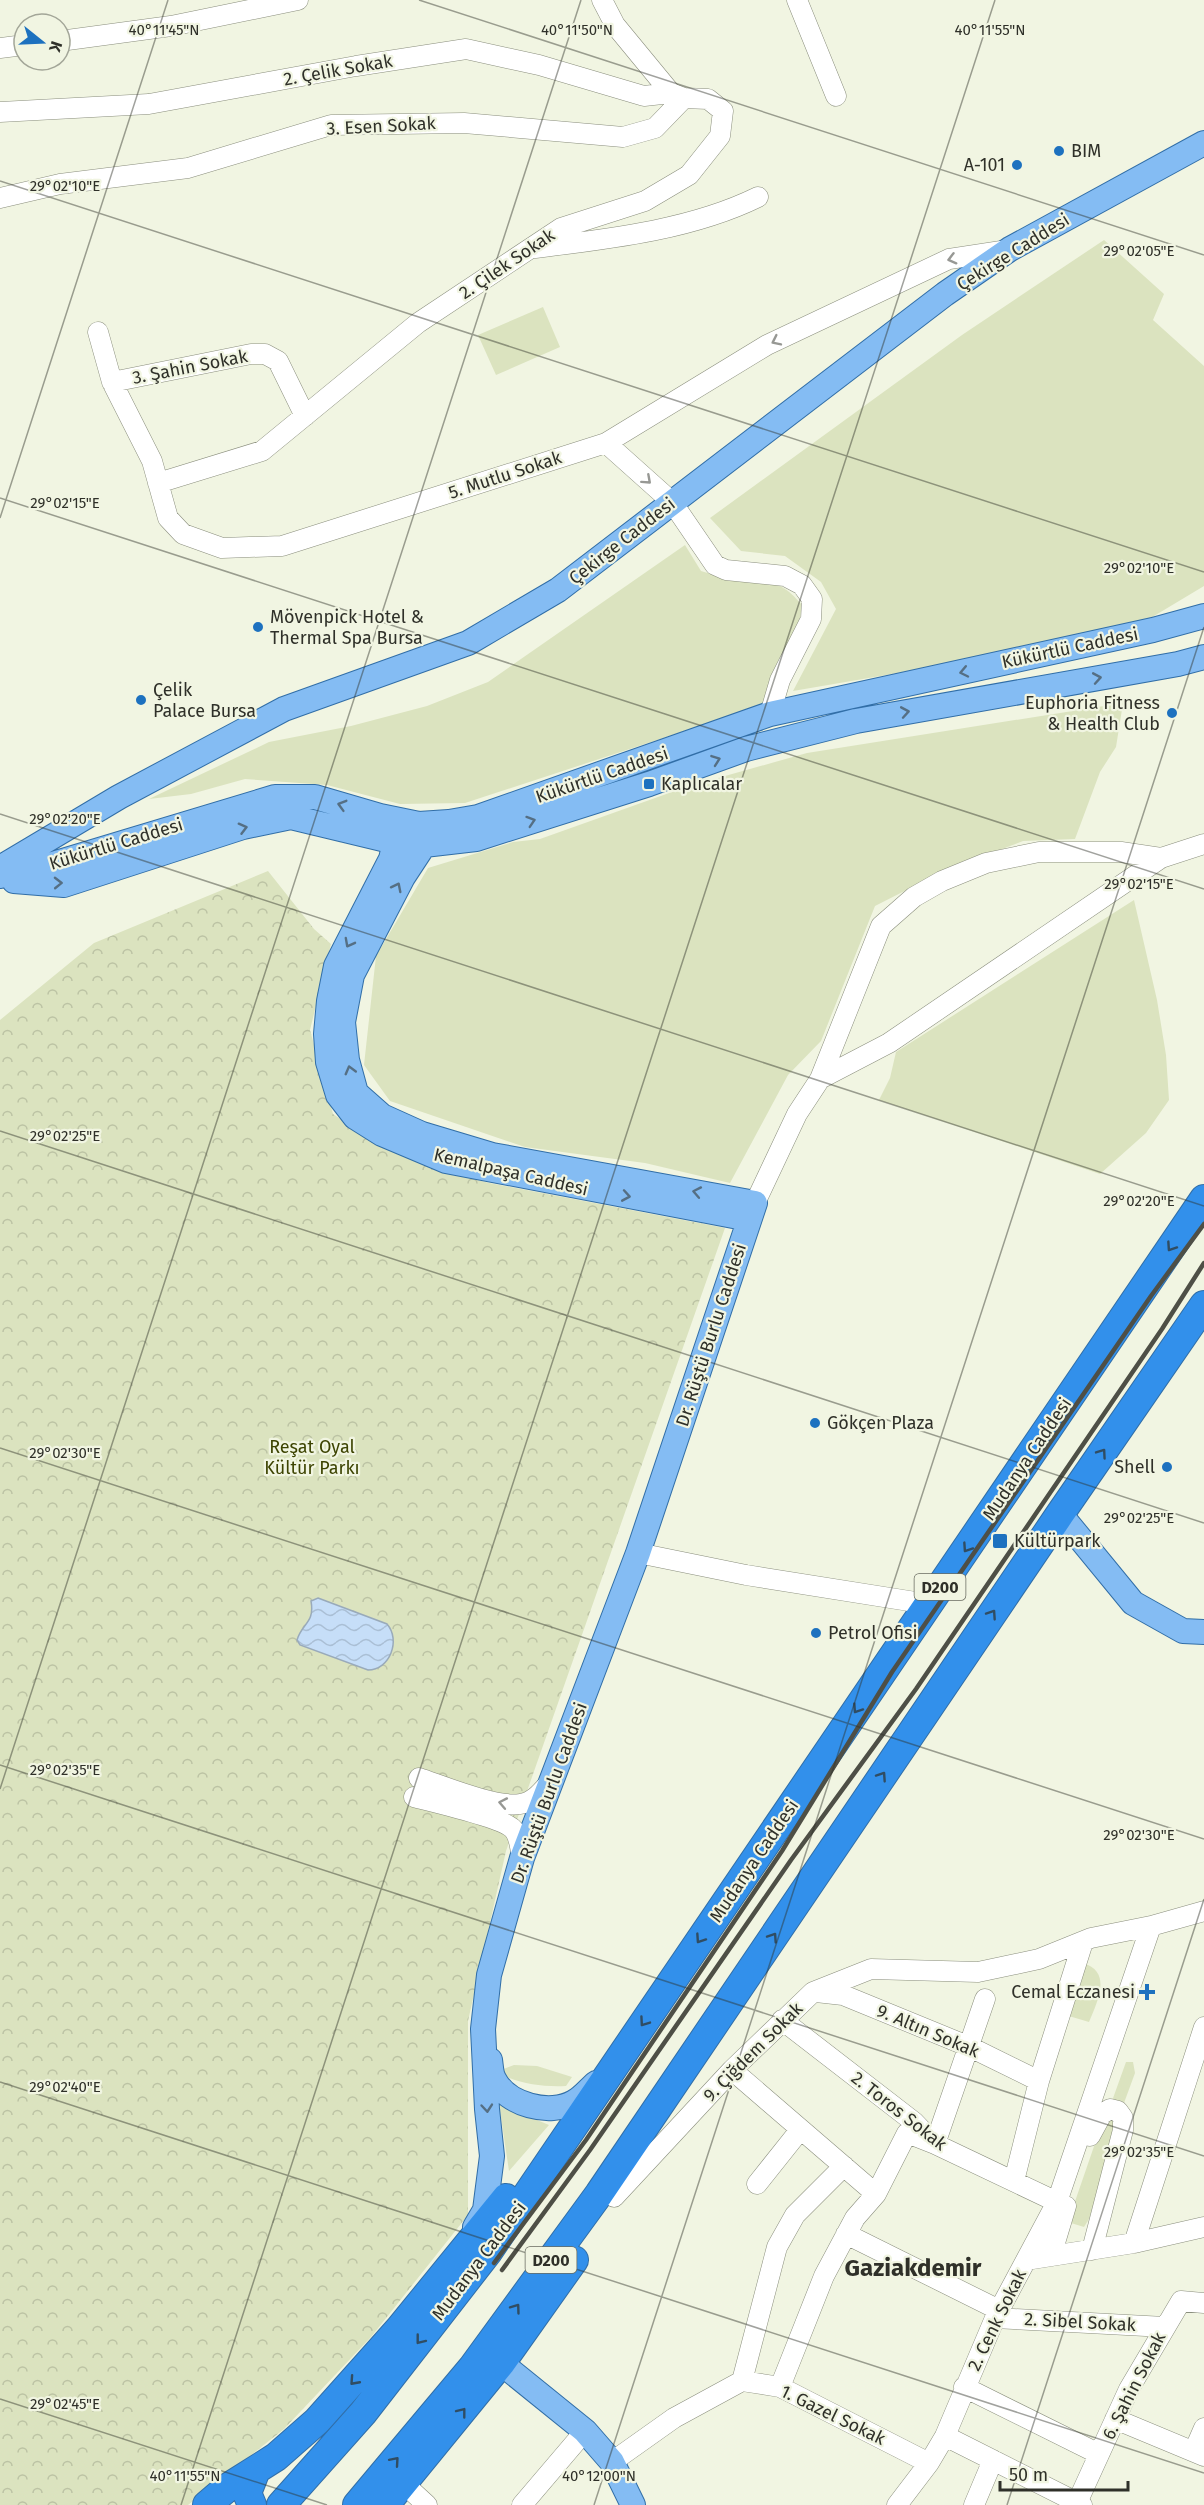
<svg xmlns="http://www.w3.org/2000/svg" width="1204" height="2505" font-family="'Fira Sans',sans-serif">
<style>
.grass{fill:#dbe3bf}
.park{fill:url(#park-crowns)}
.water{fill:url(#water-waves);stroke:#99aaba;stroke-width:1.5}
.lines{fill:none;stroke-linecap:round;stroke-linejoin:round}
.minor-casing{stroke:#8a8e7d;stroke-width:21}
.major-casing{stroke:#316ea7;stroke-width:26}
.highway-casing{stroke:#316ea7;stroke-width:30}
.minor{stroke:#fff;stroke-width:20}
.major{stroke:#84bcf3;stroke-width:24}
.highway{stroke:#3290eb;stroke-width:28}
.rail{stroke:#4e4f46;stroke-width:4.5}
.oneway{stroke:#979894}
.oneway2{stroke:#556f84}
.oneway3{stroke:#304d63}
.ticks{fill:none;stroke:#2f3029;stroke-width:1.5;stroke-opacity:0.45}
.poi-dot{fill:#1d71bf;stroke:#f1f5e2;stroke-width:2}
.labels{text-anchor:middle;dominant-baseline:central;stroke-width:4.5;stroke-linejoin:round;paint-order:stroke}
.shield{fill:#f1f5e2;stroke:#696b60;stroke-width:1.5}
.shield-label{font-size:16px;font-weight:bold;fill:#2f3029}
.street-label{font-size:18px;fill:#2f3029;stroke:#f1f5e2}
.poi-label{font-size:18px;fill:#2f3029;stroke:#f1f5e2;text-anchor:start}
.park-label{font-size:18px;fill:#3d4402;stroke:#f1f5e2}
.district-label{font-size:24px;font-weight:bold;fill:#2f3029;stroke:#f1f5e2}
.ticks-label{font-size:15px;text-anchor:middle;fill:#2f3029;stroke:#f1f5e2;stroke-width:4.5;stroke-linejoin:round;paint-order:stroke}
</style>
<defs>
<pattern id="park-crowns" width="20" height="18" patternUnits="userSpaceOnUse" patternTransform="scale(1.5)"><rect width="20" height="18" fill="#dbe3bf"/><path d="M2 6a3 3 0 1 1 6 0M12 15a3 3 0 1 1 6 0" fill="none" stroke="#bcc3a4"/></pattern>
<pattern id="water-waves" width="16" height="10" patternUnits="userSpaceOnUse" patternTransform="scale(1.5)"><rect width="16" height="10" fill="#c6def8"/><path d="M0 5q4-4 8 0t8 0" fill="none" stroke="#aabfd5"/></pattern>
</defs>
<rect width="100%" height="100%" fill="#f1f5e2"/>
<path class="grass" d="M1104 240 1164 294 1153 320 1204 366V586L1149 619 898 673 793 691 836 609 821 582 785 556 741 551 710 518 962 335Z
M543 307 560 347 496 375 478 335Z
M685 545 701 571C712 574 723 578 734 579 767 583 779 577 802 605L799 623 778 661 764 705 465 803 400 804 327 785 245 779 191 794 149 799 269 742 351 726 427 706 488 682Z
M1123 703 1116 747 1100 772 1075 839 1023 841 944 871 875 906 821 1041 788 1075 730 1183 645 1163 525 1147 390 1101 364 1065 376 956 428 868 513 842 540 839 686 787 807 753Z
M1134 900 1157 1000 1166 1055 1169 1100 1146 1133 1100 1174 879 1100 890 1078 896 1052Z
M1083 1963C1113 1972 1097 2002 1089 2022L1062 2014Z
M1126 2062H1133L1135 2073 1124 2103 1117 2105 1112 2101Z
M514 2065 537 2066 572 2077 566 2086C541 2087 519 2084 496 2072Z
M499 2104 549 2125 509 2171Z
M1110 2114 1119 2125 1089 2219 1084 2227 1071 2223 1070 2216 1101 2126Z"/>
<path class="park" d="M268 871 314 929 331 944 310 1030 333 1114 381 1146 437 1169 489 1183 725 1228 506 1851 468 2021V2215L371 2337 284 2429 188 2505H0V1020L94 943Z"/>
<path class="water" d="M318 1598 387 1624C401 1640 390 1670 368 1670L300 1645 297 1640C302 1623 315 1623 311 1601Z"/>
<g class="lines">
<g class="minor-casing">
<path id="minor" d="M797 0 836 96
M60 41 171 26 298 0
M0 48 24 45
M0 112 149 104 356 66 466 49 539 65 644 96 671 93
M0 198 60 184 188 168 331 125 464 123 623 137 655 128 684 98
M535 248C608 239 691 230 758 197
M98 332 112 382 152 461 168 518 183 534 222 548 282 546 606 443 767 345 949 259 1008 250
M112 382 251 354H265L278 361 305 416
M606 443 672 502 715 565 726 570 785 576 802 585 812 599 811 619 780 680 770 714
M158 483 262 451 418 323 561 228 645 201 689 175 720 136 723 111 708 99 684 98 671 93 615 25 602 0
M820 1079 881 926 914 897 942 881 986 863 1039 852H1121L1161 858
M755 1203 797 1114 820 1079 889 1043 1161 858 1204 844
M638 1553 746 1575 928 1604
M419 1778C443 1786 497 1808 520 1804 533 1803 542 1791 550 1782
M414 1797C433 1802 499 1817 512 1828 520 1835 520 1849 522 1858
M816 1992 843 1995 970 2047 1039 2081
M782 2020 914 2122 935 2144 1057 2202
M732 2070 876 2194
M1090 2136 1102 2114 1110 2109 1118 2111 1123 2118V2130L1092 2250
M1014 2181 1039 2081 1083 1942
M757 2184 800 2130
M614 2197 732 2070 813 1992 871 1969 978 1972 1039 1959 1091 1938 1151 1926 1204 1911
M846 2234 999 2310
M1134 2243 1204 2027
M1051 2256 1066 2206
M1026 2260 1057 2202 1151 1926
M995 2318 1165 2327
M742 2381 777 2247 795 2215 844 2166
M780 2387 824 2276 855 2218 876 2194 907 2133 935 2144 985 1999
M964 2387 1099 2454
M1115 2419 1204 2456
M945 2436 1082 2505
M1194 2451 1204 2428
M612 2462 674 2418 742 2381 780 2387 929 2463
M403 2483 427 2505
M522 2505 585 2431
M897 2505 929 2463 945 2436 995 2318 1026 2260 1134 2243 1204 2227
M974 2505 993 2460
M1076 2505 1129 2389 1181 2301 1204 2303"/>
</g>
<g class="major-casing">
<path id="major" d="M449 822 424 845 403 877 352 975 343 1022 347 1060 356 1093 382 1116 422 1134 492 1155 755 1203 638 1553 522 1858 489 1975 483 2029 487 2109 492 2156 485 2210 475 2227
M389 827 395 842 391 859 336 966 329 1001 326 1034 328 1062 338 1095 355 1117 382 1134 446 1161 749 1219
M0 868 119 797 284 709 468 643 558 590 945 294 1010 249 1204 143
M0 876 33 870 275 797H315L380 816 419 824 449 822 478 817 770 714 1153 630 1204 616
M14 881 64 885 243 827 291 817 395 842 424 845 476 839 649 784 746 749 856 721 1178 664 1204 657
M1060 1514 1133 1603 1183 1631 1204 1632
M490 2060C491 2066 491 2074 494 2079 507 2105 550 2116 574 2102 582 2098 589 2089 596 2083
M501 2363 585 2431 612 2462 633 2505"/>
</g>
<g class="highway-casing">
<path id="highway" d="M207 2505 227 2488 276 2457 317 2421 400 2328 506 2198
M252 2505 247 2493 256 2470
M281 2505 363 2413 488 2252 1204 1199
M357 2505 472 2368 599 2194 1060 1514 1204 1305
M385 2505 501 2363 574 2260"/>
</g>
<use href="#minor" class="minor"/>
<use href="#major" class="major"/>
<use href="#highway" class="highway"/>
<path class="rail" d="M494 2263 586 2140 782 1851 892 1672 1151 1296 1204 1224
M502 2270 590 2150 791 1860 916 1689 1162 1329 1204 1263"/>
</g>
<defs><path id="oneway-chevron" d="M-2-3.5L2.5 0L-2 3.5" fill="none" stroke-width="1.6" stroke-linecap="round" stroke-linejoin="round" transform="scale(1.5)"/></defs>
<g class="oneway">
<use href="#oneway-chevron" transform="translate(952 259) rotate(165)"/>
<use href="#oneway-chevron" transform="translate(776 341) rotate(154)"/>
<use href="#oneway-chevron" transform="translate(647 480) rotate(42)"/>
<use href="#oneway-chevron" transform="translate(503 1803) rotate(-169)"/>
</g>
<g class="oneway2">
<use href="#oneway-chevron" transform="translate(964 672) rotate(168)"/>
<use href="#oneway-chevron" transform="translate(1097 678) rotate(-10)"/>
<use href="#oneway-chevron" transform="translate(905 712) rotate(-10)"/>
<use href="#oneway-chevron" transform="translate(716 760) rotate(-20)"/>
<use href="#oneway-chevron" transform="translate(342 805) rotate(-164)"/>
<use href="#oneway-chevron" transform="translate(531 821) rotate(-18)"/>
<use href="#oneway-chevron" transform="translate(243 828) rotate(-15)"/>
<use href="#oneway-chevron" transform="translate(58 883) rotate(-1)"/>
<use href="#oneway-chevron" transform="translate(397 887) rotate(-63)"/>
<use href="#oneway-chevron" transform="translate(349 943) rotate(118)"/>
<use href="#oneway-chevron" transform="translate(350 1070) rotate(-105)"/>
<use href="#oneway-chevron" transform="translate(697 1192) rotate(-169)"/>
<use href="#oneway-chevron" transform="translate(626 1196) rotate(10)"/>
<use href="#oneway-chevron" transform="translate(487 2108) rotate(85)"/>
</g>
<g class="oneway3">
<use href="#oneway-chevron" transform="translate(1171 1247) rotate(124)"/>
<use href="#oneway-chevron" transform="translate(1102 1453) rotate(-55)"/>
<use href="#oneway-chevron" transform="translate(967 1548) rotate(124)"/>
<use href="#oneway-chevron" transform="translate(992 1614) rotate(-56)"/>
<use href="#oneway-chevron" transform="translate(857 1709) rotate(124)"/>
<use href="#oneway-chevron" transform="translate(882 1776) rotate(-56)"/>
<use href="#oneway-chevron" transform="translate(773 1937) rotate(-56)"/>
<use href="#oneway-chevron" transform="translate(700 1939) rotate(124)"/>
<use href="#oneway-chevron" transform="translate(644 2022) rotate(125)"/>
<use href="#oneway-chevron" transform="translate(516 2308) rotate(-54)"/>
<use href="#oneway-chevron" transform="translate(420 2340) rotate(128)"/>
<use href="#oneway-chevron" transform="translate(354 2381) rotate(132)"/>
<use href="#oneway-chevron" transform="translate(462 2412) rotate(-52)"/>
<use href="#oneway-chevron" transform="translate(395 2461) rotate(-49)"/>
</g>
<path class="ticks" d="M419 0 1204 255M0 181 1204 572M0 498 1204 889M0 518 168 0M0 814 1204 1206M0 1131 1204 1523M0 1448 1204 1839M0 1765 1204 2156M0 1789 581 0M0 2082 1204 2473M0 2399 327 2505M181 2505 995 0M594 2505 1204 627M1007 2505 1204 1899"/>
<g class="poi-dot">
<circle cx="1059" cy="151" r="6"/>
<circle cx="1017" cy="165" r="6"/>
<circle cx="258" cy="627" r="6"/>
<circle cx="141" cy="700" r="6"/>
<circle cx="1172" cy="713" r="6"/>
<rect x="643" y="778" width="12" height="12" rx="3"/>
<circle cx="815" cy="1423" r="6"/>
<circle cx="1167" cy="1467" r="6"/>
<rect x="992" y="1533" width="16" height="16" rx="3"/>
<circle cx="816" cy="1633" r="6"/>
<path d="M1144 1983h6v6h6v6h-6v6h-6v-6h-6v-6h6z"/>
</g>
<g class="labels">
<g class="shield">
<rect x="914.5" y="1574" width="51" height="26" rx="4.5"/>
<rect x="525.5" y="2247" width="51" height="26" rx="4.5"/>
</g>
<g class="shield-label">
<text x="940" y="1587">D200</text>
<text x="551" y="2260">D200</text>
</g>
<g class="street-label">
<text transform="translate(338 70) rotate(-10)">2. Çelik Sokak</text>
<text transform="translate(381 126) rotate(-3)">3. Esen Sokak</text>
<text transform="translate(1013 252) rotate(-32)">Çekirge Caddesi</text>
<text transform="translate(507 264) rotate(-34)">2. Çilek Sokak</text>
<text transform="translate(190 367) rotate(-11)">3. Şahin Sokak</text>
<text transform="translate(505 475) rotate(-18)">5. Mutlu Sokak</text>
<text transform="translate(622 541) rotate(-38)">Çekirge Caddesi</text>
<text transform="translate(1070 648) rotate(-12)">Kükürtlü Caddesi</text>
<text transform="translate(602 775) rotate(-19)">Kükürtlü Caddesi</text>
<text transform="translate(116 844) rotate(-17)">Kükürtlü Caddesi</text>
<text transform="translate(511 1172) rotate(13)">Kemalpaşa Caddesi</text>
<text transform="translate(711 1335) rotate(-72)">Dr. Rüştü Burlu Caddesi</text>
<text transform="translate(1027 1459) rotate(-56)">Mudanya Caddesi</text>
<text transform="translate(549 1793) rotate(-70)">Dr. Rüştü Burlu Caddesi</text>
<text transform="translate(754 1861) rotate(-56)">Mudanya Caddesi</text>
<text transform="translate(928 2031) rotate(23)">9. Altın Sokak</text>
<text transform="translate(753 2052) rotate(-45)">9. Çiğdem Sokak</text>
<text transform="translate(899 2111) rotate(38)">2. Toros Sokak</text>
<text transform="translate(479 2261) rotate(-53)">Mudanya Caddesi</text>
<text transform="translate(997 2320) rotate(-64)">2. Cenk Sokak</text>
<text transform="translate(1080 2322) rotate(3)">2. Sibel Sokak</text>
<text transform="translate(1134 2386) rotate(-63)">6. Şahin Sokak</text>
<text transform="translate(833 2415) rotate(26)">1. Gazel Sokak</text>
</g>
<g class="poi-label">
<text x="1071" y="151">BIM</text>
<text x="1005" y="165" text-anchor="end">A-101</text>
<text x="270" y="617">Mövenpick Hotel &amp;<tspan x="270" dy="21">Thermal Spa Bursa</tspan></text>
<text x="153" y="690">Çelik<tspan x="153" dy="21">Palace Bursa</tspan></text>
<text x="1160" y="703" text-anchor="end">Euphoria Fitness<tspan x="1160" dy="21">&amp; Health Club</tspan></text>
<text x="661" y="784">Kaplıcalar</text>
<text x="827" y="1423">Gökçen Plaza</text>
<text x="1155" y="1467" text-anchor="end">Shell</text>
<text x="1014" y="1541">Kültürpark</text>
<text x="828" y="1633">Petrol Ofisi</text>
<text x="1135" y="1992" text-anchor="end">Cemal Eczanesi</text>
</g>
<g class="park-label">
<text x="312" y="1447">Reşat Oyal<tspan x="312" dy="21">Kültür Parkı</tspan></text>
</g>
<g class="district-label">
<text x="913" y="2268">Gaziakdemir</text>
</g>
</g>
<g class="ticks-label">
<text x="164" y="35">40°11'45"N</text>
<text x="577" y="35">40°11'50"N</text>
<text x="990" y="35">40°11'55"N</text>
<text x="65" y="191">29°02'10"E</text>
<text x="1139" y="256">29°02'05"E</text>
<text x="65" y="508">29°02'15"E</text>
<text x="1139" y="573">29°02'10"E</text>
<text x="65" y="824">29°02'20"E</text>
<text x="1139" y="889">29°02'15"E</text>
<text x="65" y="1141">29°02'25"E</text>
<text x="1139" y="1206">29°02'20"E</text>
<text x="65" y="1458">29°02'30"E</text>
<text x="1139" y="1523">29°02'25"E</text>
<text x="65" y="1775">29°02'35"E</text>
<text x="1139" y="1840">29°02'30"E</text>
<text x="65" y="2092">29°02'40"E</text>
<text x="1139" y="2157">29°02'35"E</text>
<text x="65" y="2409">29°02'45"E</text>
<text x="185" y="2481">40°11'55"N</text>
<text x="599" y="2481">40°12'00"N</text>
</g>
<g transform="translate(42 42) rotate(108)"><circle r="28" fill="#f1f5e2" stroke="#a3a698" stroke-width="1.5"/>
<path d="M0-4.5L10 22L0 15L-10 22Z" fill="#1d71bf"/>
<text y="-9" font-size="16" font-weight="bold" text-anchor="middle" fill="#2f3029">K</text>
</g>
<path d="M1000 2481v9h128v-9" fill="none" stroke="#2f3029" stroke-width="3"/>
<text x="1009" y="2481" font-size="18" fill="#2f3029" stroke="#f1f5e2" stroke-width="4.5" paint-order="stroke">50 m</text>
</svg>
